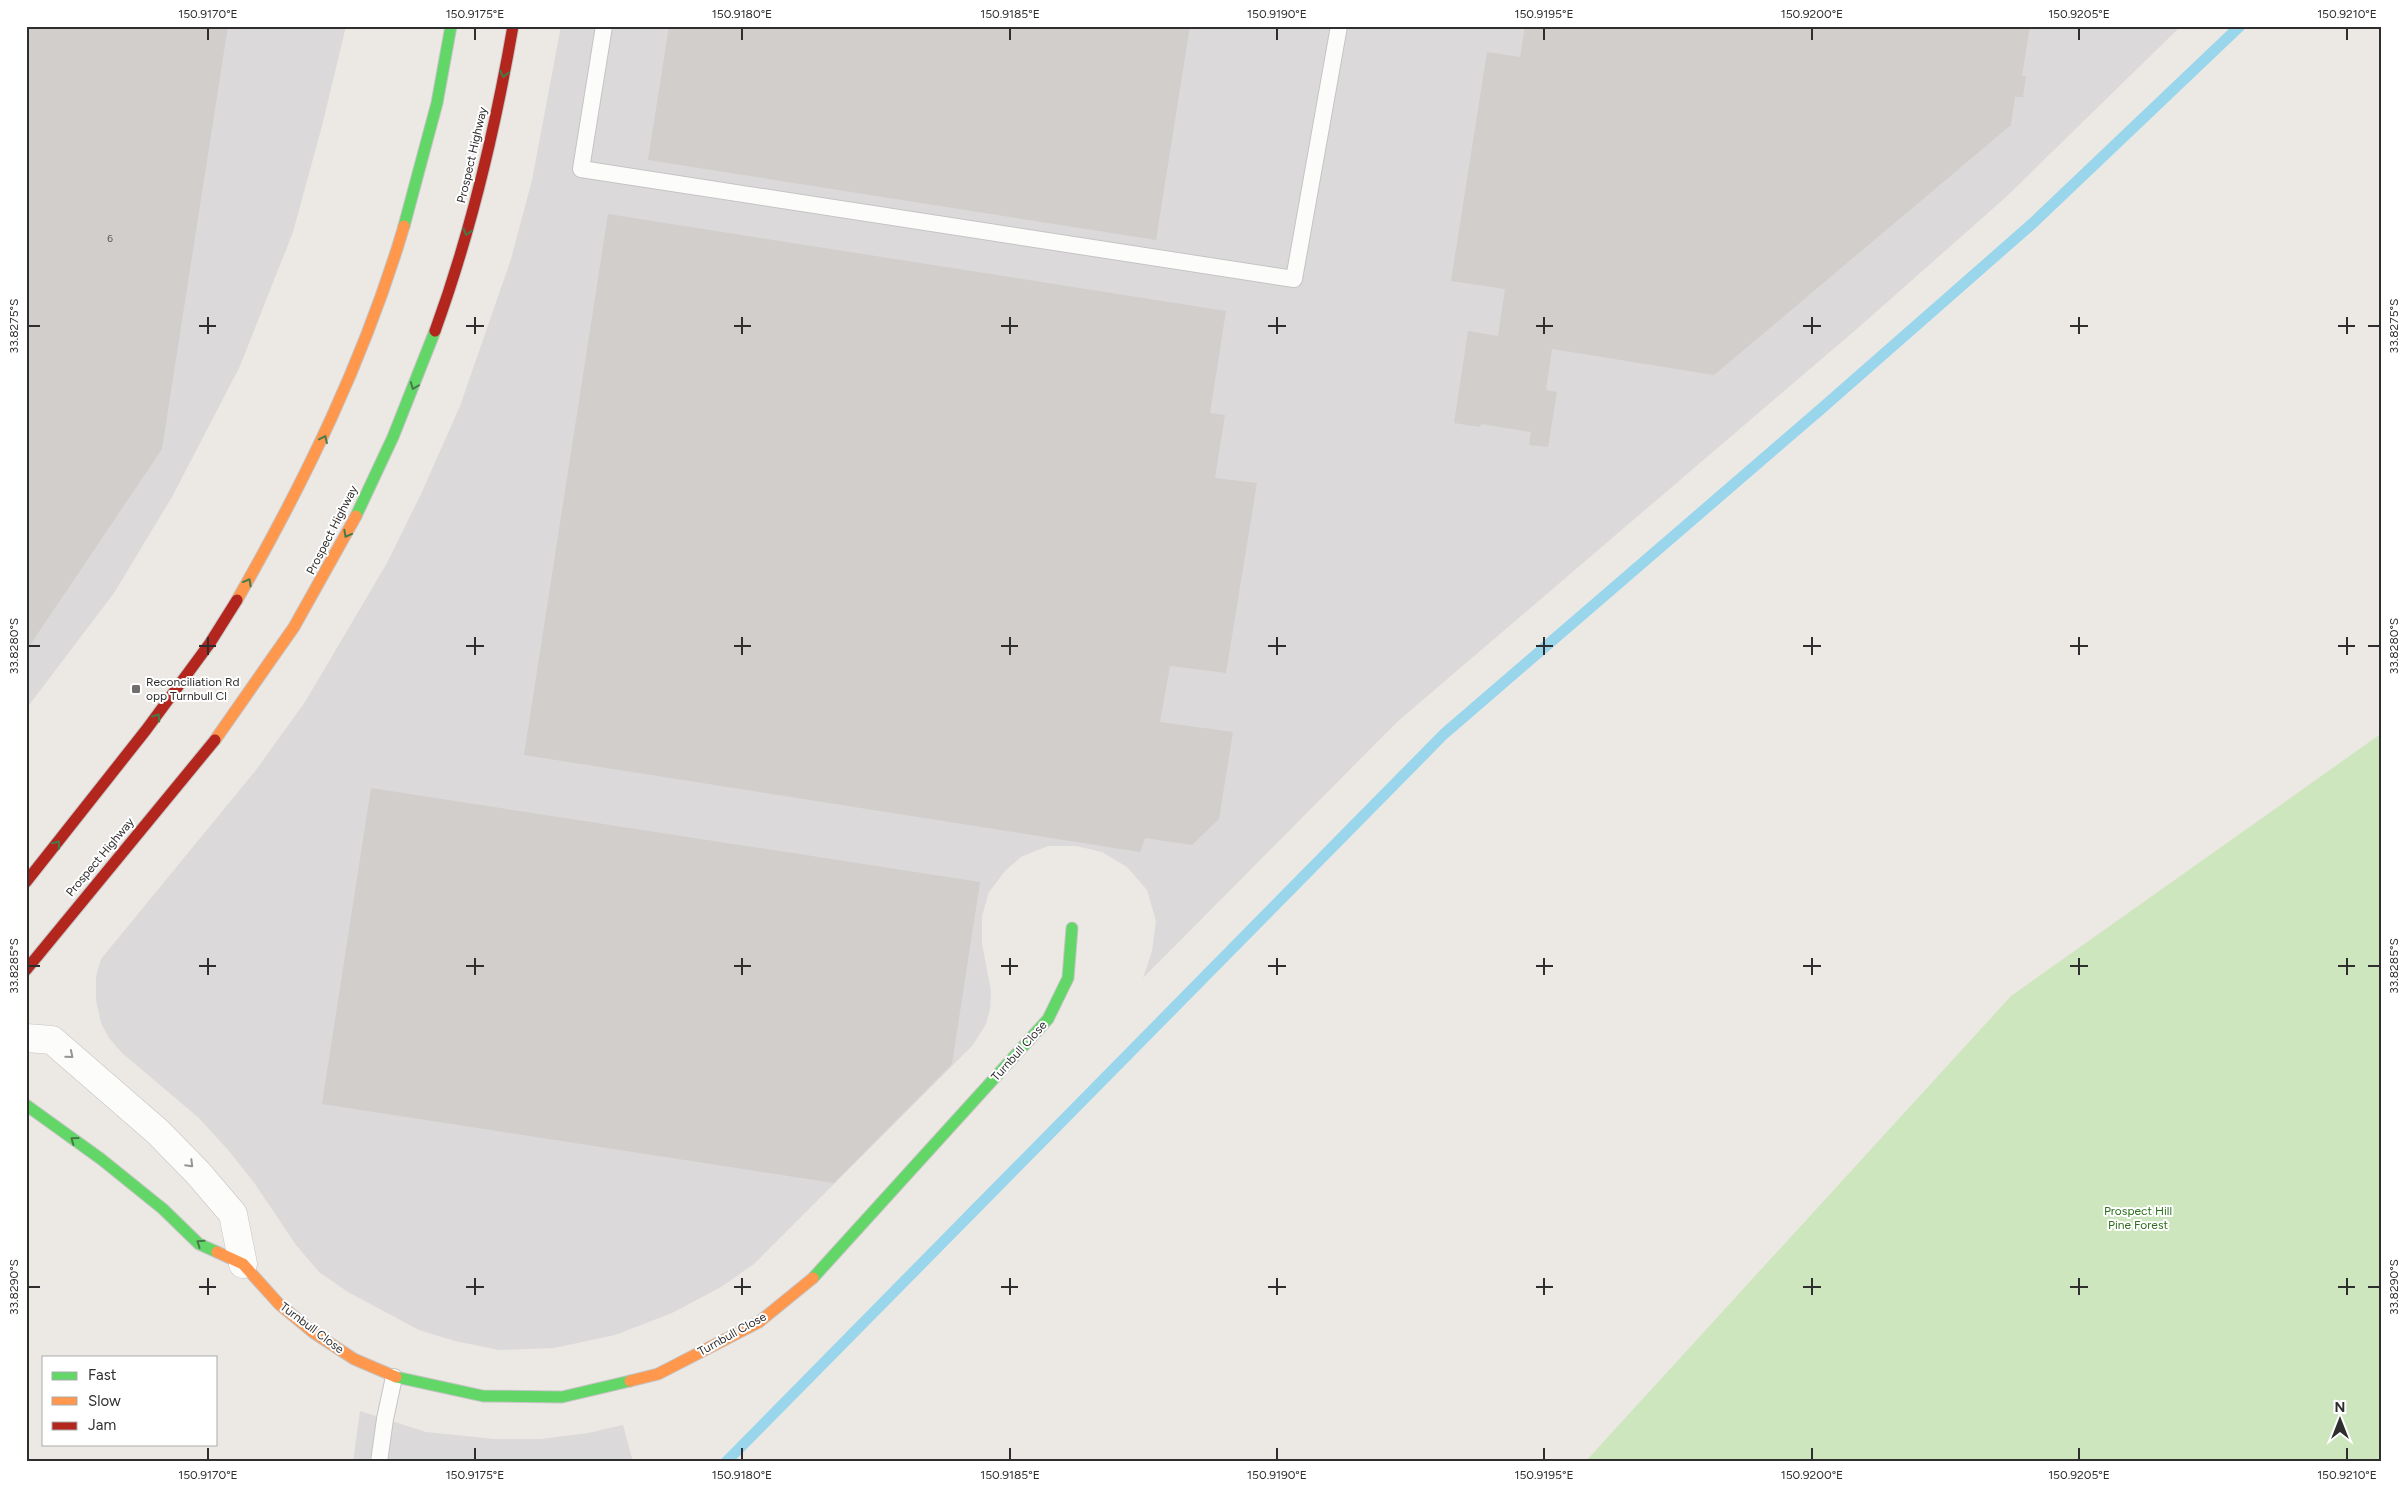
<svg xmlns="http://www.w3.org/2000/svg" width="2408" height="1488" font-family="Figtree,sans-serif">
<style>
.industrial{fill:#dcd9db}
.green{fill:#cee6be}
.lines{fill:none;stroke-linecap:round;stroke-linejoin:round}
.stream{stroke:#99d6ec;stroke-width:11}
.building{fill:#d1cecb}
.lane-casing{stroke:#c5c4c5;stroke-width:18}
.street-casing{stroke:#c5c4c5;stroke-width:29}
.fast-casing{stroke:#c5c4c5;stroke-width:13}
.slow-casing{stroke:#c5c4c5;stroke-width:13}
.jam-casing{stroke:#c5c4c5;stroke-width:13}
.lane{stroke:#fcfcfb;stroke-width:16}
.street{stroke:#fcfcfb;stroke-width:28}
.fast{stroke:#63d668;stroke-width:11}
.slow{stroke:#ff974d;stroke-width:11}
.jam{stroke:#b3261e;stroke-width:11}
.oneway{stroke:#467a48}
.oneway2{stroke:#959594}
.ticks{fill:none;stroke:#2e2e2e;stroke-width:2}
.poi-dot{fill:#706f6e;stroke:#fff;stroke-width:2}
.labels{text-anchor:middle;dominant-baseline:central;stroke-width:4;stroke-linejoin:round;paint-order:stroke}
.number-label{font-size:10px;fill:#585857}
.street-label{font-size:12px;fill:#2e2e2e;stroke:#fff}
.poi-label{font-size:12px;fill:#2e2e2e;stroke:#fff;text-anchor:start}
.park-label{font-size:12px;fill:#2c6e1b;stroke:#fff}
.neatline{fill:none;stroke:#2e2e2e;stroke-width:2}
.ticks-label{font-size:12px;text-anchor:middle;fill:#2e2e2e}
</style>
<rect width="100%" height="100%" fill="#ece8e4"/>
<path class="industrial" d="M26 26H346L322 126 293 232 240 366 172 497 114 593 26 709Z
M561 26H2181L2006 197 1859 327 1397 722 1143 978 1152 951 1156 921 1147 890 1127 867 1102 852 1076 846H1048L1021 857 1005 871 989 892 982 916V944L991 991 990 1009 986 1024 973 1045 754 1264 721 1287 672 1313 615 1335 554 1348 499 1350 455 1341 419 1330 348 1292 319 1272 296 1245 255 1184 229 1151 199 1118 122 1053 109 1038 101 1023 96 1000V976L101 959 256 770 305 702 387 563 421 494 460 406 511 259 532 180Z
M360 1411 426 1432 494 1439H541L588 1433 623 1425 633 1462H353Z"/>
<path class="green" d="M2382 733V1462H1585L2011 996Z"/>
<g class="lines">
<path class="stream" d="M726 1462 1444 734 1821 409 2033 223 2240 26"/>
</g>
<path class="building" d="M26 26H228L162 449 26 651Z
M669 26H1190L1156 240 648 160Z
M1525 26H2030L2022 76H2026L2023 97H2015L2011 125 1714 375 1552 349 1546 390 1557 392 1548 447 1529 445 1531 432 1481 424 1480 427 1454 423 1468 331 1498 336 1505 289 1451 281 1487 52 1520 57Z
M608 214 1226 311 1210 413 1225 415 1215 478 1257 483 1226 673 1170 666 1160 722 1233 732 1219 819 1192 845 1145 838 1140 852 524 755Z
M371 788 980 882 952 1064 834 1183 322 1104Z"/>
<g class="lines">
<g class="lane-casing">
<path id="lane" d="M604 26 581 169 1294 279 1339 26
M379 1462 385 1419 394 1377"/>
</g>
<g class="street-casing">
<path id="street" d="M26 1038 52 1040 158 1132 198 1173 233 1214 243 1264"/>
</g>
<g class="fast-casing">
<path id="fast" d="M404 226 437 103 451 26
M356 516 393 437 435 331
M26 1105 101 1159 163 1209 199 1244 217 1252
M813 1278 1048 1019 1068 978 1072 928
M396 1377 483 1396 562 1397 630 1381"/>
</g>
<g class="slow-casing">
<path id="slow" d="M237 600C305 481 365 358 404 226
M215 740 294 627 356 516
M217 1252 243 1264 279 1304 314 1333 354 1359 396 1377
M630 1381 658 1374 759 1322 813 1278"/>
</g>
<g class="jam-casing">
<path id="jam" d="M435 331C471 232 495 130 513 26
M26 882 146 730 210 643 237 600
M26 970 215 740"/>
</g>
<use href="#lane" class="lane"/>
<use href="#street" class="street"/>
<use href="#fast" class="fast"/>
<use href="#slow" class="slow"/>
<use href="#jam" class="jam"/>
</g>
<defs><path id="oneway-chevron" d="M-2-3.5L2.5 0L-2 3.5" fill="none" stroke-width="1.6" stroke-linecap="round" stroke-linejoin="round" transform="scale(1.25)"/></defs>
<g class="oneway">
<use href="#oneway-chevron" transform="translate(504 74) rotate(102)"/>
<use href="#oneway-chevron" transform="translate(467 232) rotate(107)"/>
<use href="#oneway-chevron" transform="translate(414 386) rotate(111)"/>
<use href="#oneway-chevron" transform="translate(324 439) rotate(-65)"/>
<use href="#oneway-chevron" transform="translate(347 534) rotate(118)"/>
<use href="#oneway-chevron" transform="translate(248 582) rotate(-61)"/>
<use href="#oneway-chevron" transform="translate(157 717) rotate(-55)"/>
<use href="#oneway-chevron" transform="translate(57 844) rotate(-52)"/>
<use href="#oneway-chevron" transform="translate(74 1140) rotate(-144)"/>
<use href="#oneway-chevron" transform="translate(200 1243) rotate(-146)"/>
</g>
<g class="oneway2">
<use href="#oneway-chevron" transform="translate(70 1055) rotate(40)"/>
<use href="#oneway-chevron" transform="translate(190 1164) rotate(45)"/>
</g>
<path class="ticks" d="M208 28V40M475 28V40M742 28V40M1010 28V40M1277 28V40M1544 28V40M1812 28V40M2079 28V40M2347 28V40M208 317V334M475 317V334M742 317V334M1010 317V334M1277 317V334M1544 317V334M1812 317V334M2079 317V334M2347 317V334M28 326H40M199 326H216M466 326H484M734 326H751M1001 326H1018M1268 326H1286M1536 326H1553M1803 326H1821M2070 326H2088M2338 326H2355M2368 326H2380M208 637V655M475 637V655M742 637V655M1010 637V655M1277 637V655M1544 637V655M1812 637V655M2079 637V655M2347 637V655M28 646H40M199 646H216M466 646H484M734 646H751M1001 646H1018M1268 646H1286M1536 646H1553M1803 646H1821M2070 646H2088M2338 646H2355M2368 646H2380M208 958V975M475 958V975M742 958V975M1010 958V975M1277 958V975M1544 958V975M1812 958V975M2079 958V975M2347 958V975M28 966H40M199 966H216M466 966H484M734 966H751M1001 966H1018M1268 966H1286M1536 966H1553M1803 966H1821M2070 966H2088M2338 966H2355M2368 966H2380M208 1278V1295M475 1278V1295M742 1278V1295M1010 1278V1295M1277 1278V1295M1544 1278V1295M1812 1278V1295M2079 1278V1295M2347 1278V1295M28 1287H40M199 1287H216M466 1287H484M734 1287H751M1001 1287H1018M1268 1287H1286M1536 1287H1553M1803 1287H1821M2070 1287H2088M2338 1287H2355M2368 1287H2380M208 1448V1460M475 1448V1460M742 1448V1460M1010 1448V1460M1277 1448V1460M1544 1448V1460M1812 1448V1460M2079 1448V1460M2347 1448V1460"/>
<rect class="poi-dot" x="131" y="684" width="10" height="10" rx="2.5"/>
<g class="labels">
<g class="number-label">
<text x="110" y="238">6</text>
</g>
<g class="street-label">
<text transform="translate(472 155) rotate(-77)">Prospect Highway</text>
<text transform="translate(332 530) rotate(-63)">Prospect Highway</text>
<text transform="translate(100 857) rotate(-50)">Prospect Highway</text>
<text transform="translate(1019 1051) rotate(-48)">Turnbull Close</text>
<text transform="translate(312 1328) rotate(37)">Turnbull Close</text>
<text transform="translate(732 1334) rotate(-29)">Turnbull Close</text>
</g>
<g class="poi-label">
<text x="146" y="682">Reconciliation Rd<tspan x="146" dy="14">opp Turnbull Cl</tspan></text>
</g>
<g class="park-label">
<text x="2138" y="1211">Prospect Hill<tspan x="2138" dy="14">Pine Forest</tspan></text>
</g>
</g>
<rect width="2408" height="1488" fill="none" stroke="#ffffff" stroke-width="55"/>
<rect x="42" y="1356" width="175" height="90" fill="#ffffff" stroke="#ababab"/>
<rect x="52" y="1372" width="25" height="8" fill="#63d668" stroke="#ababab"/>
<text x="88" y="1380" font-size="15" fill="#2e2e2e">Fast</text>
<rect x="52" y="1397" width="25" height="8" fill="#ff974d" stroke="#ababab"/>
<text x="88" y="1406" font-size="15" fill="#2e2e2e">Slow</text>
<rect x="52" y="1422" width="25" height="8" fill="#b3261e" stroke="#ababab"/>
<text x="88" y="1430" font-size="15" fill="#2e2e2e">Jam</text>
<g transform="translate(2340 1420)" stroke="#ffffff" stroke-width="4" paint-order="stroke">
<path d="M0-4L9 19L0 12L-9 19Z" fill="#2e2e2e"/>
<text y="-8" font-size="14" font-weight="bold" text-anchor="middle" fill="#2e2e2e">N</text>
</g>
<rect x="28" y="28" width="2352" height="1432" class="neatline"/>
<g class="ticks-label">
<text x="208" y="18">150.9170°E</text>
<text x="475" y="18">150.9175°E</text>
<text x="742" y="18">150.9180°E</text>
<text x="1010" y="18">150.9185°E</text>
<text x="1277" y="18">150.9190°E</text>
<text x="1544" y="18">150.9195°E</text>
<text x="1812" y="18">150.9200°E</text>
<text x="2079" y="18">150.9205°E</text>
<text x="2347" y="18">150.9210°E</text>
<text transform="translate(14 326) rotate(-90)" y="4">33.8275°S</text>
<text transform="translate(2394 326) rotate(-90)" y="4">33.8275°S</text>
<text transform="translate(14 646) rotate(-90)" y="4">33.8280°S</text>
<text transform="translate(2394 646) rotate(-90)" y="4">33.8280°S</text>
<text transform="translate(14 966) rotate(-90)" y="4">33.8285°S</text>
<text transform="translate(2394 966) rotate(-90)" y="4">33.8285°S</text>
<text transform="translate(14 1287) rotate(-90)" y="4">33.8290°S</text>
<text transform="translate(2394 1287) rotate(-90)" y="4">33.8290°S</text>
<text x="208" y="1479">150.9170°E</text>
<text x="475" y="1479">150.9175°E</text>
<text x="742" y="1479">150.9180°E</text>
<text x="1010" y="1479">150.9185°E</text>
<text x="1277" y="1479">150.9190°E</text>
<text x="1544" y="1479">150.9195°E</text>
<text x="1812" y="1479">150.9200°E</text>
<text x="2079" y="1479">150.9205°E</text>
<text x="2347" y="1479">150.9210°E</text>
</g>
</svg>
